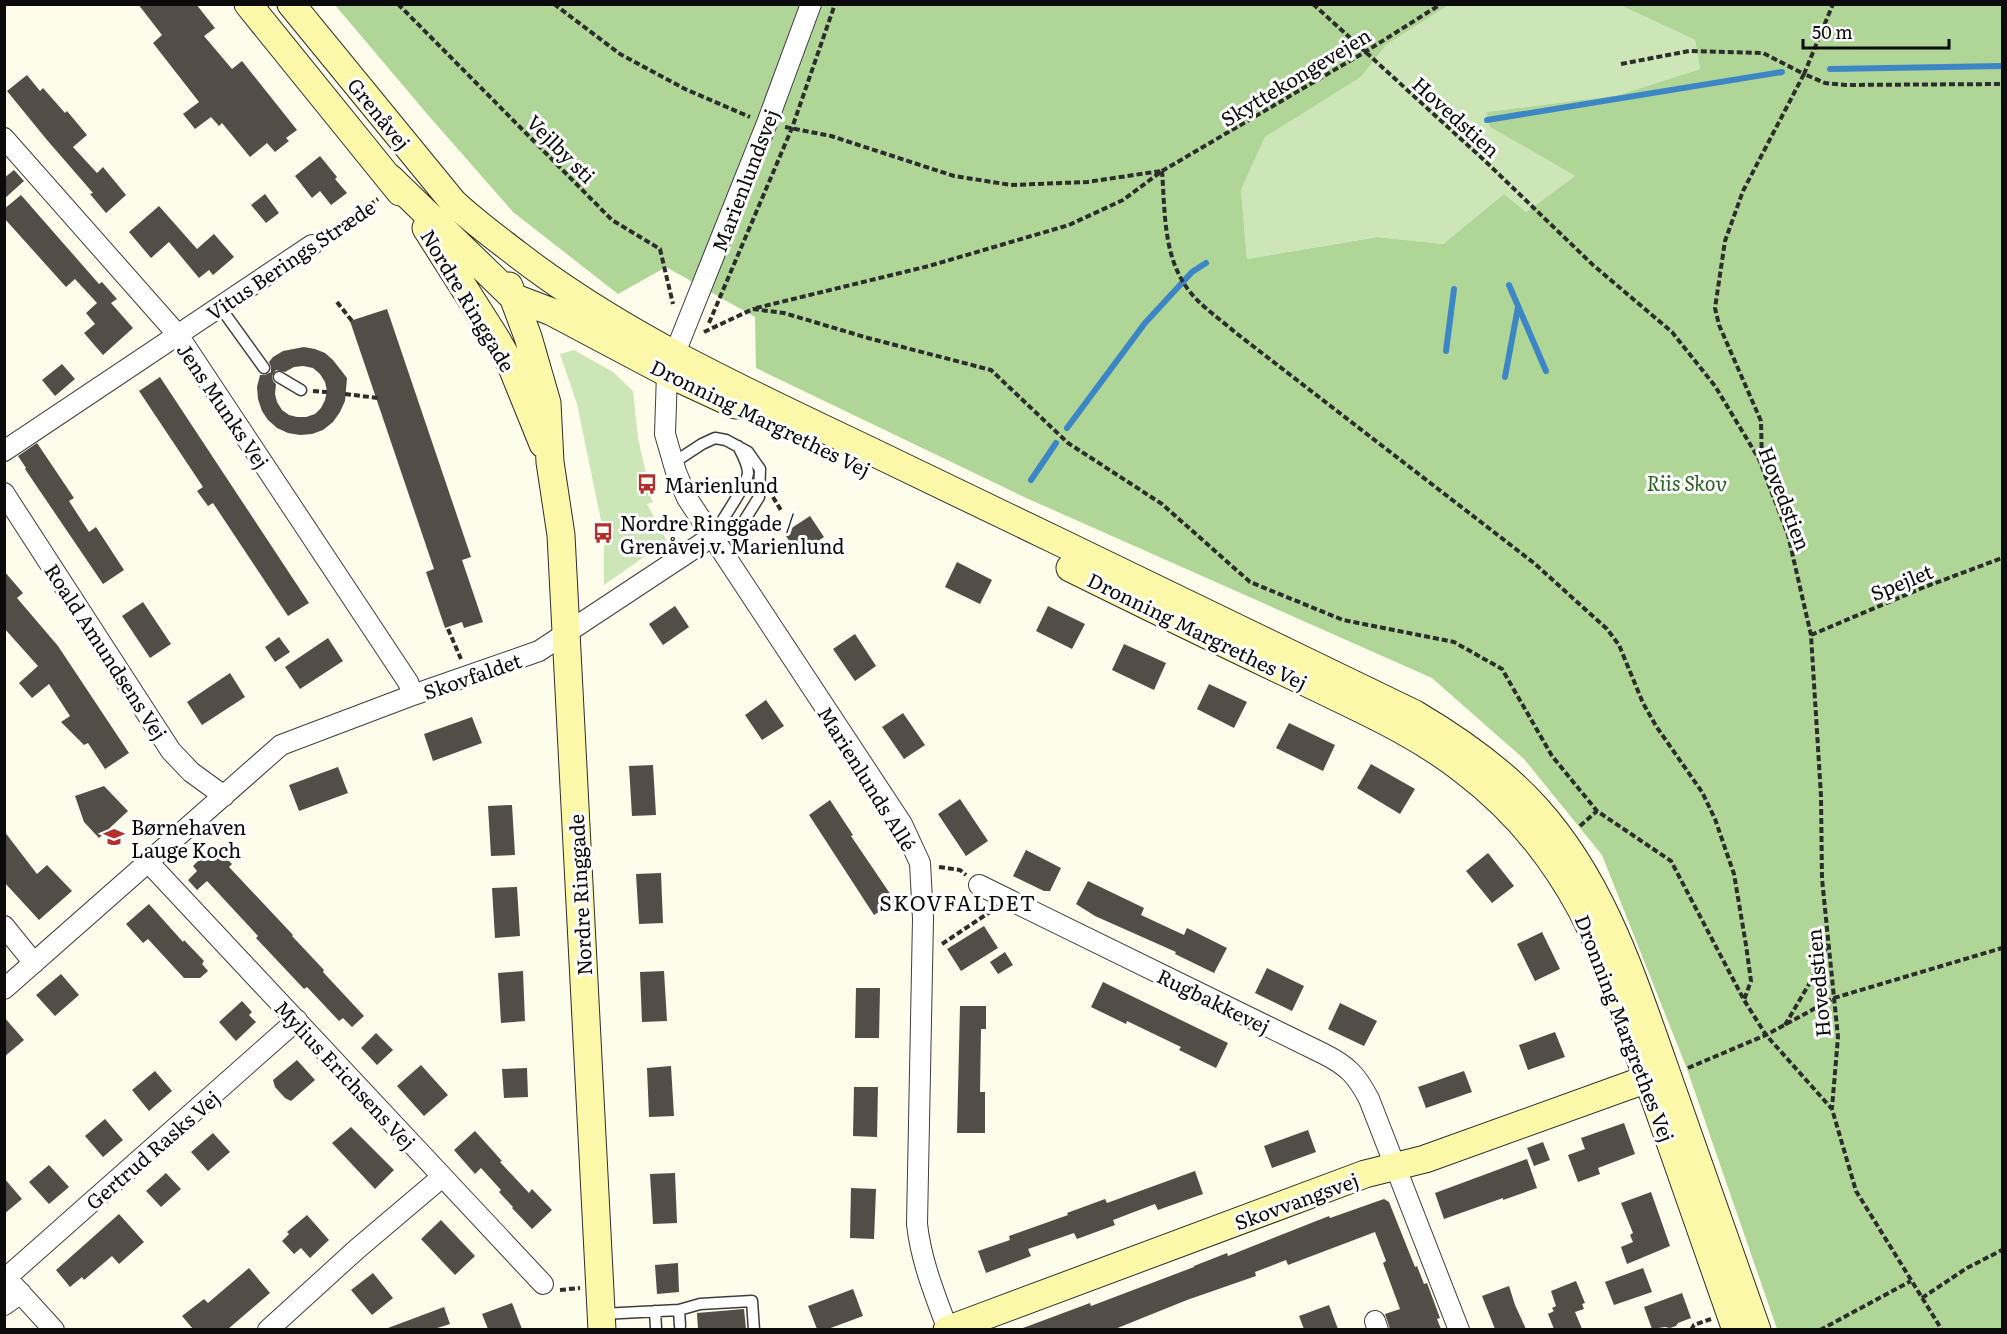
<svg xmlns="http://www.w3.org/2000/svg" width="2007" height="1334" font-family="Literata,serif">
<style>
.green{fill:#cce6b7}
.forest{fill:#afd697}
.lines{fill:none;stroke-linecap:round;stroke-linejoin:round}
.stream{stroke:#3d86c6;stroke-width:6}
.building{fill:#534d48;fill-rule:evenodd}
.lane-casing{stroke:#3e3e3e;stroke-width:13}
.street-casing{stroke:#3e3e3e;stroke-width:22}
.secondary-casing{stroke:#2d2d2d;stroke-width:29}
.path{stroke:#2d2d2d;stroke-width:4;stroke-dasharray:6 3;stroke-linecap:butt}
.lane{stroke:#fff;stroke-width:10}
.street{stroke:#fff;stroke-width:20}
.secondary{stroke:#fbf8a9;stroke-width:27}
.labels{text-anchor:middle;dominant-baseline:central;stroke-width:6;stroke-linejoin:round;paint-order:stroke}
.street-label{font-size:20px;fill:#0b0b0b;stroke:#fff}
.park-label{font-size:20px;font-style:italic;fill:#285f20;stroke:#fff}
.poi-label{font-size:20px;fill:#0b0b0b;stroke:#fff;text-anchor:start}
.neighbourhood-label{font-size:21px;letter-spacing:1.5px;fill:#0b0b0b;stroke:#fff}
</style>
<rect width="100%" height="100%" fill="#fefceb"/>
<path class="green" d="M1449 5H1620L1695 40 1700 69 1619 95 1486 112 1490 127 1575 176 1526 212 1504 194 1443 244 1376 237 1247 259 1241 190 1265 137 1361 77 1386 45Z
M574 350 613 372 633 391 638 438 646 474 641 477 653 502 647 504 667 541 604 585V545L608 544 607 525H602L577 404 560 354Z"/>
<path class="forest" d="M335 5H1449L1386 45 1361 77 1265 137 1241 190 1247 259 1377 237 1443 244 1504 194 1526 212 1575 176 1490 127 1486 112 1619 95 1700 69 1695 40 1620 5H2002V1329H1777L1687 1069 1602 855 1524 759 1432 678 1024 497 756 368 755 317 666 267 618 294 513 212 428 115Z"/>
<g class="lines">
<path class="stream" d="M1830 69 2002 66
M1487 120 1782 72
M1509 285 1546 371
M1446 351 1454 289
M1505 377 1518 307
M1067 428 1145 323 1192 272 1206 263
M1031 480 1056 443"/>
</g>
<path class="building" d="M138 4H196L215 28 204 36 232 69 242 61 297 130 286 138 289 141 275 152 267 143 250 157 222 123 219 126 211 117 195 129 183 114 199 102 153 43 162 35Z
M27 75 40 91 43 88 65 113 67 111 87 135 73 147 97 173 103 167 126 195 106 213 90 194 93 193 47 140 7 91Z
M320 156 337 177 335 179 347 193 331 205 320 191 312 198 295 176Z
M14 170 24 181 4 199V178Z
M265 194 279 213 266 223 251 205Z
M21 195 99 284 102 282 117 299 111 303 133 328 103 355 84 333 95 324 86 313 97 303 75 279 66 287 4 218V209Z
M159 206 197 249 214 234 234 257 213 275 209 270 199 278 169 242 151 258 129 232Z
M387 309 471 557 462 560 483 622 464 628 462 622 445 628 426 572 434 569 350 321Z
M304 347 315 349 325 353 333 360 347 378 345 401 340 412 333 422 323 430 312 434 300 435 288 433 277 428 268 420 262 411 258 399 257 387 260 375H265L271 372V367L269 362 273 357 283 351ZM303 366 313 368 320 374 325 382 327 391 325 400 321 408 315 414 306 417H297L289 415 282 410 277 402 275 394 276 384 273 381 272 376 276 370 285 372 294 367Z
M62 364 75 379 55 396 42 380Z
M160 377 309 603 288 616 213 503 208 506 197 491 203 487 139 391Z
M37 443 74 498 69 501 89 532 96 527 124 570 103 584 25 469 26 468 18 456Z
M810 516 824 537 798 554 784 533Z
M957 562 992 580 980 604 945 587Z
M4 571 23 593 17 598 58 646 129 753 105 769 88 743 84 745 61 722 70 716 49 684 32 698 19 683 38 666 4 628Z
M143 602 171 644 150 658 122 616Z
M675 606 689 627 663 645 649 624Z
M1048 606 1085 624 1072 649 1036 631Z
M855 634 876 666 855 681 833 649Z
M279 637 290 652 275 662 265 647Z
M328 638 343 661 300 689 285 667Z
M1124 644 1166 663 1154 690 1112 670Z
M230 673 245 697 202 725 187 702Z
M1209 684 1247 702 1234 728 1197 709Z
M766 700 784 726 762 740 745 715Z
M903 713 925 745 904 759 882 727Z
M472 717 482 743 433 761 424 734Z
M1289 723 1335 745 1323 771 1276 748Z
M1371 764 1415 789 1400 814 1357 788Z
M653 765 656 815 632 816 629 766Z
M338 767 348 793 299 811 289 785Z
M104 786 128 811 99 838 84 822 75 796Z
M960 799 988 841 966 856 938 814Z
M830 800 853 835 851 836 895 901 874 915 809 815Z
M512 805 515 855 491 856 488 806Z
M4 831 37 874 47 865 72 891 39 920 4 882Z
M225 844 235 855 229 861 232 864 229 867 293 935 292 936 324 970 323 972 364 1016 352 1027 343 1018 339 1021 307 987 304 989 256 938 258 936 207 881 197 890 188 880 197 871 193 866 214 845 219 850Z
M1026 850 1061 868 1050 891H1044L1013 876Z
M1488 853 1514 886 1492 903 1466 871Z
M661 873 663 923 639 924 636 874Z
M1088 881 1144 908 1141 915 1184 935 1187 928 1227 948 1214 973 1175 954 1176 952 1095 916 1076 904Z
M517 887 520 936 495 938 492 888Z
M149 904 183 942 184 940 204 961 202 964 208 971 200 978H184L148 939 143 943 126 924Z
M984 926 998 948 961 971 947 949Z
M1542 932 1560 969 1535 981 1517 944Z
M1005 952 1013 965 998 974 990 962Z
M1267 968 1304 986 1292 1011 1255 993Z
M523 971 525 1021 501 1023 498 973Z
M664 971 667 1021 642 1022 640 972Z
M61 974 79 995 55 1016 36 995Z
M1103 982 1228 1043 1216 1068 1179 1050 1181 1047 1127 1021 1126 1024 1091 1007Z
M856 988H880L879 1038H855Z
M242 1001 252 1012 249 1015 256 1022 236 1041 219 1022Z
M1340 1003 1377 1021 1364 1046 1328 1029Z
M960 1006H986V1029H981L980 1092H985V1133H957Z
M4 1017 24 1040 4 1057Z
M1555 1032 1565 1057 1528 1070 1519 1045Z
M376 1033 393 1050 377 1065 361 1048Z
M297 1060 315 1080 291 1101 285 1098 275 1087 273 1080Z
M421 1065 448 1095 424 1116 397 1086Z
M671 1066 674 1116 649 1117 647 1068Z
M527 1068 528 1097 504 1098 502 1069Z
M155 1071 172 1091 149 1111 132 1090Z
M1464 1071 1472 1092 1426 1108 1418 1087Z
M854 1087H878L877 1137 853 1136Z
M105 1119 123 1140 103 1157 85 1136Z
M1624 1123 1635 1154 1598 1168 1600 1174 1578 1182 1568 1155 1585 1149 1581 1138Z
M351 1127 394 1170 375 1189 332 1143Z
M1308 1130 1316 1152 1272 1168 1264 1146Z
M475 1131 502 1161 500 1162 529 1193 532 1189 552 1210 532 1229 512 1208 513 1207 499 1192 501 1190 481 1168 475 1174 454 1150Z
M213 1133 230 1152 208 1171 191 1152Z
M1543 1142 1550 1160 1534 1166 1527 1148Z
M1527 1159 1537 1188 1503 1200V1198L1444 1219 1435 1193Z
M49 1165 69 1187 49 1204 29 1182Z
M1195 1171 1203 1194 1158 1210 1155 1204 1113 1220 1115 1225 1077 1239 1074 1233 1028 1249 1031 1256 986 1273 978 1251 1010 1240 1009 1236 1068 1215 1067 1213 1105 1199 1107 1203Z
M166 1173 181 1189 161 1207 146 1191Z
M675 1173 677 1223 653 1224 650 1174Z
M4 1178 22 1199 4 1214Z
M851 1188 876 1189 874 1239 850 1238Z
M1651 1192 1670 1246 1627 1264 1621 1247 1633 1242 1630 1235 1633 1233 1621 1203Z
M1384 1199 1389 1202 1415 1267 1417 1266 1424 1284 1427 1283 1440 1318 1437 1319 1441 1329H1390L1385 1314 1400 1309 1383 1263 1386 1261 1375 1232 1288 1265 1286 1260 1255 1272 1256 1276 1187 1300 1115 1329 1105 1328 1100 1329H1023V1328L1090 1303 1091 1306 1194 1267V1266L1227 1253 1228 1256 1329 1216 1330 1218Z
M119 1214 144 1242 119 1264 112 1256 84 1280 82 1277 70 1287 56 1270Z
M307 1215 329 1240 310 1258 301 1248 294 1254 282 1241 289 1234 287 1232Z
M441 1220 475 1256 455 1275 421 1239Z
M678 1263 679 1292 657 1294 655 1265Z
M249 1268 270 1293 228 1329H193L182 1316 204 1299 208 1303Z
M1643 1268 1652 1292 1614 1305 1605 1282Z
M373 1273 393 1298 372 1315 351 1290Z
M1576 1281 1585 1303 1582 1304 1584 1309 1575 1312 1582 1329H1554L1548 1314 1554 1311 1552 1308 1556 1306 1551 1291Z
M1509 1286 1515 1305 1526 1329H1495L1482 1296Z
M853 1289 863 1316 828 1329H817L808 1306Z
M1682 1293 1691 1318 1678 1323 1676 1326 1670 1328 1665 1327 1652 1329 1644 1307Z
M512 1303 522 1329H488L482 1314Z
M1329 1305 1338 1329H1304L1299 1316Z
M444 1307 450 1324 434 1329H389L388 1328Z
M744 1309 746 1329H698L697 1313Z"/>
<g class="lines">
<g class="lane-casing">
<path id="lane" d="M220 307 264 368
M279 377 301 390
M673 463 702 444 715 438 726 440 748 452 760 469 759 497 739 529 730 536H713C720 522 747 486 748 473 748 464 742 454 738 446
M679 1310 680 1326
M655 1311 656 1328
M602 1314 679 1310 700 1304 752 1301 754 1330"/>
</g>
<g class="street-casing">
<path id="street" d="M811 4 767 123 667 373 665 434 676 472 687 498 902 824 920 863 923 919 917 1224C921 1261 935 1295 948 1330
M4 138 178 335 408 682 413 695
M4 451 312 245
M4 493 171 751 191 772 224 796
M149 863 543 1284
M979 885 1324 1054C1348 1066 1357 1076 1369 1099L1459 1330
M4 926 34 963
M4 989 281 745 413 695 539 651 713 536
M4 1275 54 1330
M7 1277 297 1020
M4 1305 21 1293
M1375 1321 1378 1330
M268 1330 357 1249 442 1177"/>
</g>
<g class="secondary-casing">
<path id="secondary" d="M248 4 400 192
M291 4 453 202C473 221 495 237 517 254 627 339 756 396 881 456 1059 542 1237 627 1415 714 1459 740 1502 770 1536 808 1602 881 1631 973 1663 1063 1695 1152 1726 1241 1757 1330
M390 178 513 297 552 312 667 373 736 405
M426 228 497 340 511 365 543 444
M509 286 528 337 547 403 550 462 561 535 602 1330
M1070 568C1147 606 1225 644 1303 681 1358 708 1415 732 1463 770 1512 807 1552 855 1581 909 1609 962 1627 1023 1648 1080 1678 1163 1706 1246 1736 1330
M947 1330 1365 1174 1425 1159 1647 1079"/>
</g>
<path class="path" d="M398 4 612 220 660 249 673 304
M554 4 620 54 685 89 750 117
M1313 4 1484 160 1593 265 1672 332 1715 386 1759 459 1788 535 1811 635 1821 796 1822 879 1838 1037 1832 1108
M1621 64 1689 51 1763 53 1804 74 1833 4
M785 127 831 136 954 176 1011 185 1087 182 1161 171
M1162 171C1165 209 1163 252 1185 285 1197 304 1219 318 1236 333L1534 563 1607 629 1619 645 1643 703 1656 726 1702 792 1715 819 1734 874 1746 945 1751 981 1744 1000
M325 236 378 199
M337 302 352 321
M756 308 929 266 1069 225 1123 200 1162 171 1365 52 1441 4
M709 323 792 128 835 4
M704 332 753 309 784 313 868 338 991 370 1068 443 1162 504 1250 582 1343 620 1454 642 1502 669 1552 756 1597 811 1671 861 1744 1000 1766 1035 1832 1109 1856 1191 1942 1330
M313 391 327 392
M345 394 378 398
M1762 466 1761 421 1719 325 1715 308 1725 241 1743 191 1804 74 1825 83 1845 85 2002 84
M773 497 782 512
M448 629 461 659
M1811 635 1922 588 2002 558
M1580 826 1597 811
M939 867 960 870 966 875
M942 944 990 912
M1785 1025 1812 979 1828 944
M1688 1068 1766 1035 1834 998 2002 948
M560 1290 580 1288
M1922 1298 1967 1268 2002 1250
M1691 1330 1694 1325 1711 1319
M1820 1330 1911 1281"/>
<use href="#lane" class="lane"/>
<use href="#street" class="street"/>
<use href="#secondary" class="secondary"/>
</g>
<defs>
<g id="bus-bare" transform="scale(1.62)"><path d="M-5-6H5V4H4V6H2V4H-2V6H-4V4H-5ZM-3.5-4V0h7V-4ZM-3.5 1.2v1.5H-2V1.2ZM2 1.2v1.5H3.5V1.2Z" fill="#b42e2b" stroke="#fff" stroke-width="2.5" paint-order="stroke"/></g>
<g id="school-bare" transform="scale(1.62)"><path d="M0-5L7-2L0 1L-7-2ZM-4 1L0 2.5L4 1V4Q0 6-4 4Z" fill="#b42e2b" stroke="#fff" stroke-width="2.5" paint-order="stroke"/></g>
</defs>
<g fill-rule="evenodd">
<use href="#bus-bare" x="647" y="484"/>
<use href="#bus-bare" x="603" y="533"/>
<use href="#school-bare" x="114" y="837"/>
</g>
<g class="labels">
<g class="street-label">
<text transform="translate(1295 76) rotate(-31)">Skyttekongevejen</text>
<text transform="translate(380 113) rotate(51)">Grenåvej</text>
<text transform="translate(1457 116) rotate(42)">Hovedstien</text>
<text transform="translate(562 148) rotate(45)">Vejlby sti</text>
<text transform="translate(744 180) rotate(-69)">Marienlundsvej</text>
<text transform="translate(290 259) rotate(-34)">Vitus Berings Stræde</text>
<text transform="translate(469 300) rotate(59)">Nordre Ringgade</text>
<text transform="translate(224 405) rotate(56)">Jens Munks Vej</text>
<text transform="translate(761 417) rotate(26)">Dronning Margrethes Vej</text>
<text transform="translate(1786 498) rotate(69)">Hovedstien</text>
<text transform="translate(1901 581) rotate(-22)">Spejlet</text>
<text transform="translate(1198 630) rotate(26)">Dronning Margrethes Vej</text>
<text transform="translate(107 651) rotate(57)">Roald Amundsens Vej</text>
<text transform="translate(472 675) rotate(-19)">Skovfaldet</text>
<text transform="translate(868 778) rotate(58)">Marienlunds Allé</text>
<text transform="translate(579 895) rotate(-93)">Nordre Ringgade</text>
<text transform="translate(1817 983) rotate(-95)">Hovedstien</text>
<text transform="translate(1214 1000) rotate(26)">Rugbakkevej</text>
<text transform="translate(1626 1028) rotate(69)">Dronning Margrethes Vej</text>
<text transform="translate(346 1074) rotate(47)">Mylius Erichsens Vej</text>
<text transform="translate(152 1149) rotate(-41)">Gertrud Rasks Vej</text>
<text transform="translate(1296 1200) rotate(-20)">Skovvangsvej</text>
</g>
<g class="park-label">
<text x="1687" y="482">Riis Skov</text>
</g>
<g class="poi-label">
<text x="664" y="484">Marienlund</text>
<text x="620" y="522">Nordre Ringgade /<tspan x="620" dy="23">Grenåvej v. Marienlund</tspan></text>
<text x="131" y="826">Børnehaven<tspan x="131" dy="23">Lauge Koch</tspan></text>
</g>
<g class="neighbourhood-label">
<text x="958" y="901">SKOVFALDET</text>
</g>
</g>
<rect width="2007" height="1334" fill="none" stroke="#0b0b0b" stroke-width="12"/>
<path d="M1803 39v9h146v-9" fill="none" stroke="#0b0b0b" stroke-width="3"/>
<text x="1812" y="39" font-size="18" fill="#0b0b0b" stroke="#ffffff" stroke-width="4.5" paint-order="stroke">50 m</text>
</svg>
